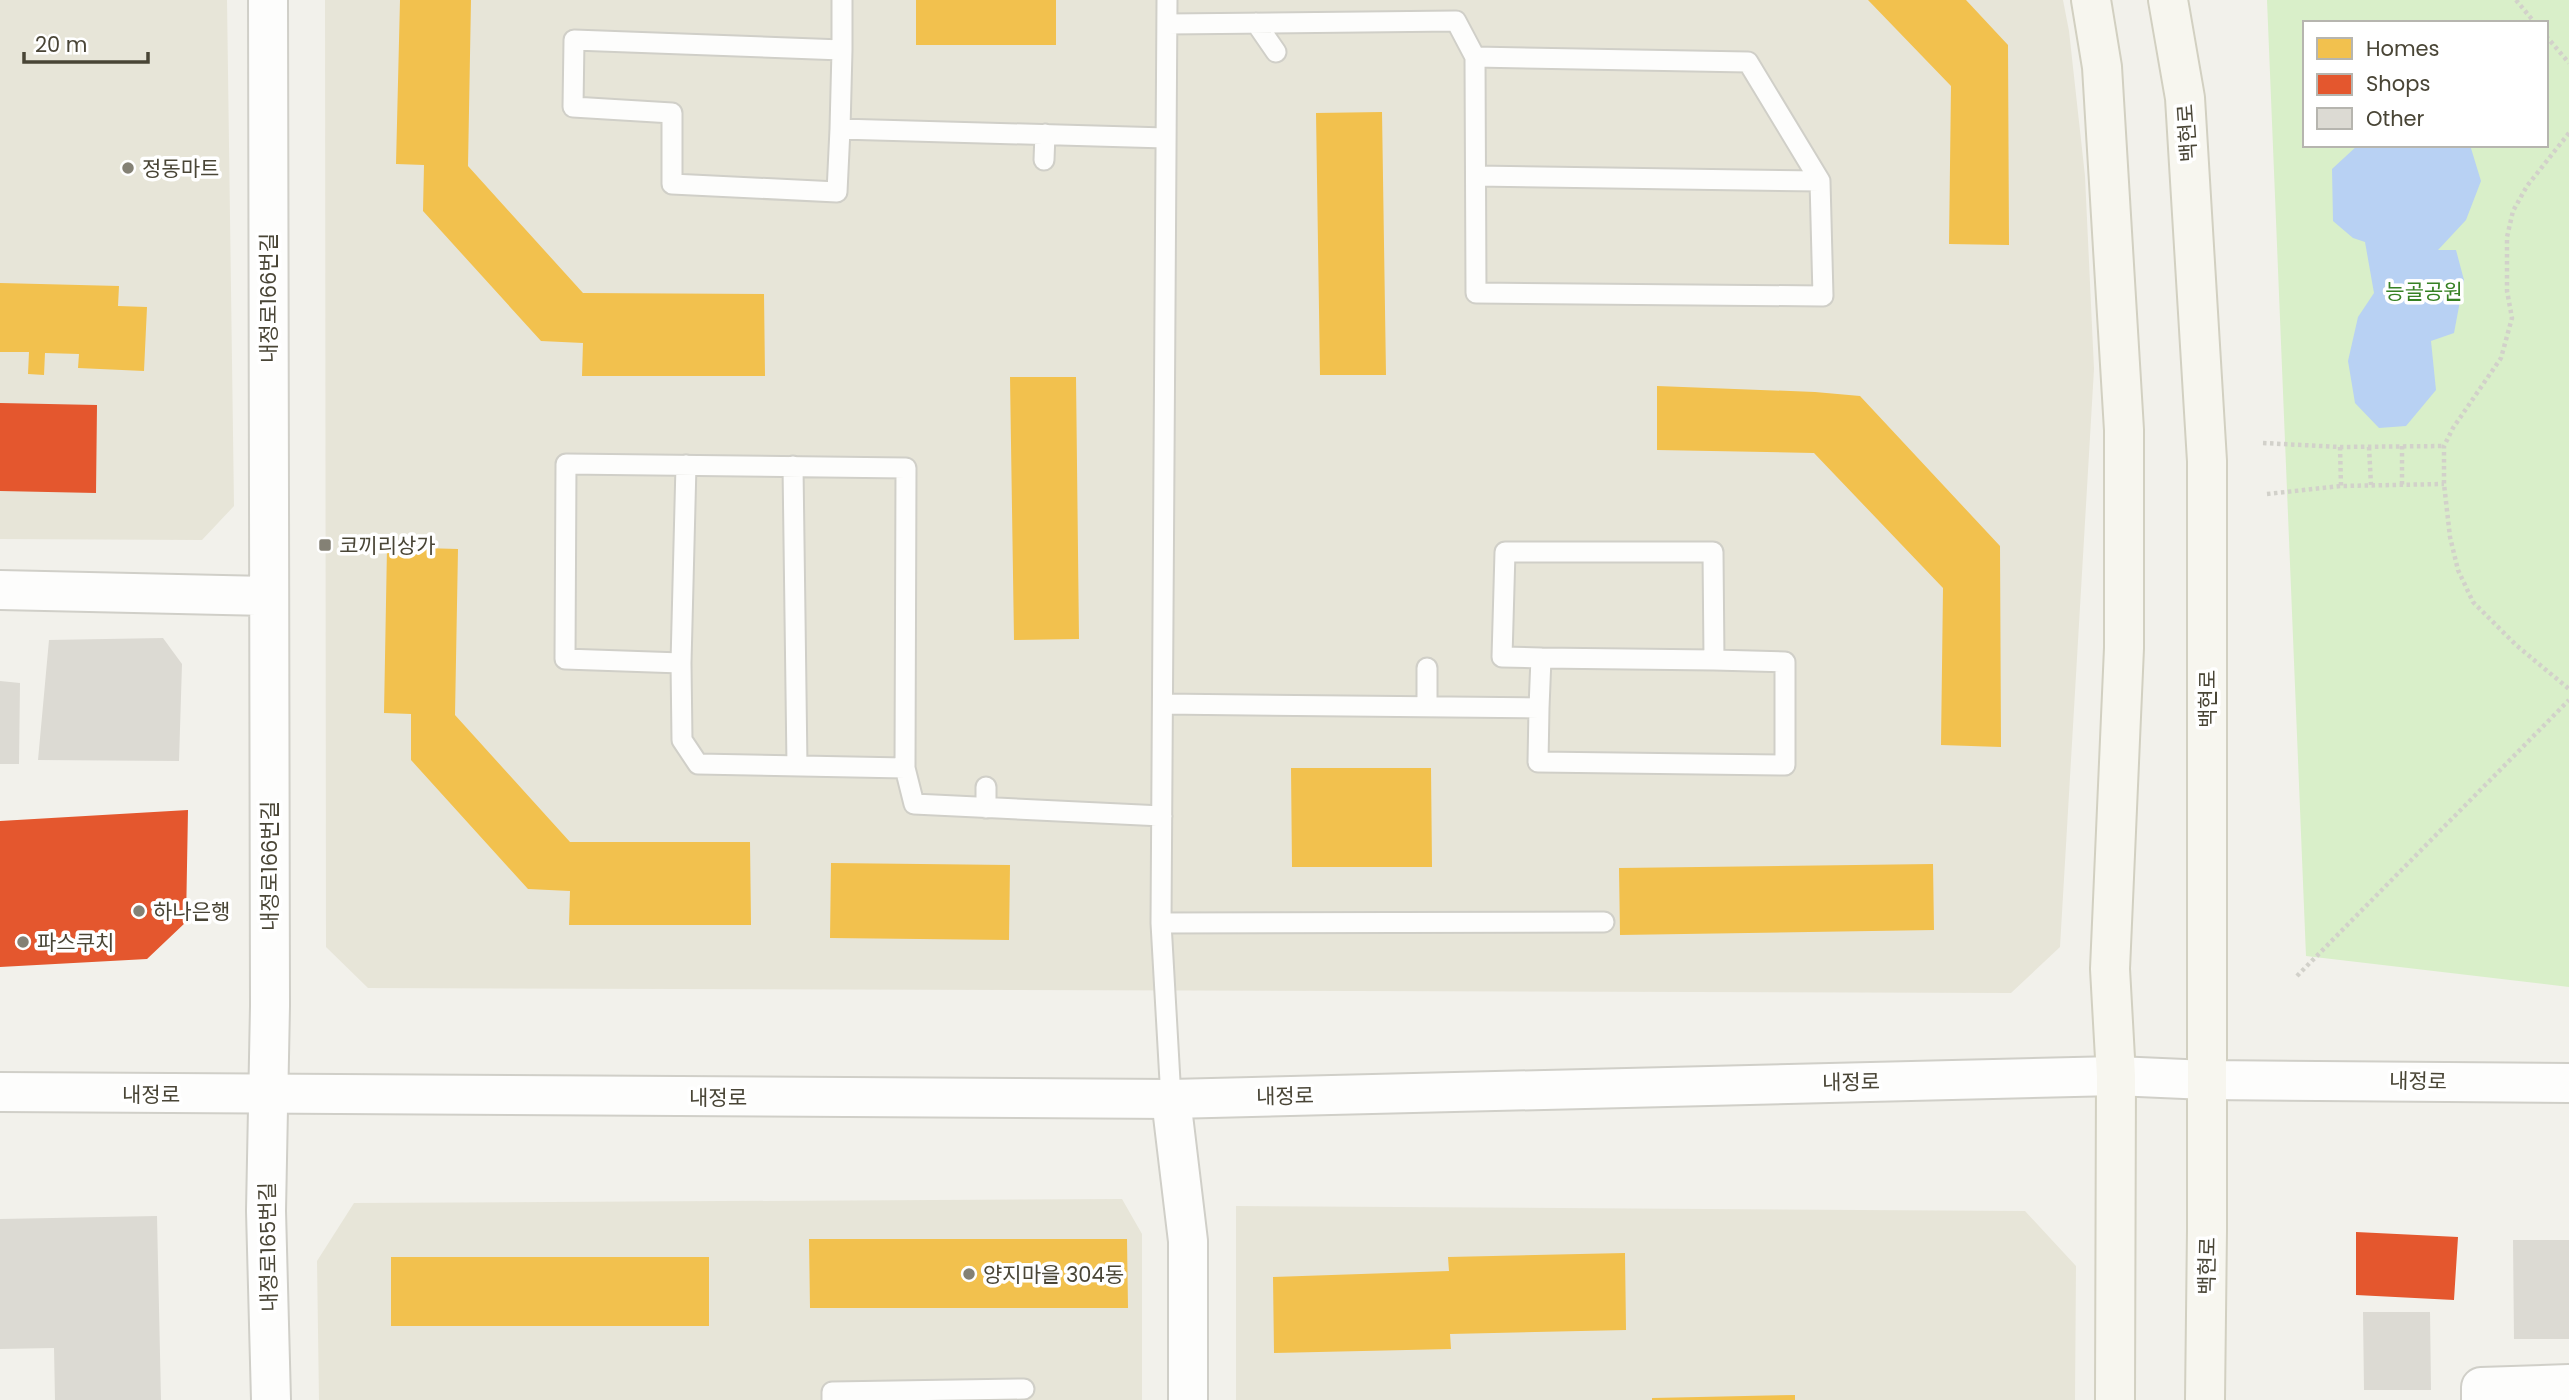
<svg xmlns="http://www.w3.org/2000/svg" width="2569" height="1400" font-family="Poppins,'Noto Sans KR',sans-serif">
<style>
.residential{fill:#e7e5d8}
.green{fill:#d9efc9;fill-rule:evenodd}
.water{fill:#b8d1f3}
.homes{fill:#f2c14e}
.shops{fill:#e4572e}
.building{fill:#dcdad3}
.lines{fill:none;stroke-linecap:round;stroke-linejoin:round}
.service-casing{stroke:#d0cfc8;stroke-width:23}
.minor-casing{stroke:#d0cfc8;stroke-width:42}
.tertiary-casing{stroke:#d0cfc8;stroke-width:42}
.secondary-casing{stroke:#d2d0c1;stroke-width:42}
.path{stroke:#d2d1ca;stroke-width:4.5;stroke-dasharray:3.5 3.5;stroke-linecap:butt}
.service{stroke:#fdfdfc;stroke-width:19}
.minor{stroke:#fdfdfc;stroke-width:38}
.tertiary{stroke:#fdfdfc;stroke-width:38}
.secondary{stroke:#f7f6ef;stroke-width:38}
.poi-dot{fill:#848175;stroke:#fff;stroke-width:2.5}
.labels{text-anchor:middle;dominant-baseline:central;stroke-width:7;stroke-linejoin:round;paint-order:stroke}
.street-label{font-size:21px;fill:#494536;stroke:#fff}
.poi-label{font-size:21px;fill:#494536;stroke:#fff;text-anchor:start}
.park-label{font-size:21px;fill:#368123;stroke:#fff}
</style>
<rect width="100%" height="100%" fill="#f2f1eb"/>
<path class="residential" d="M0 0H227L234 506 202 540 0 539Z
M325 0H2063L2069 31 2085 176 2094 369 2060 947 2011 993 368 988 326 947Z
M1122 1199 1142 1234V1400H319L317 1261 354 1203Z
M1236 1206 2025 1211 2076 1266 2075 1400H1236Z"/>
<path class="green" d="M2267 0H2569V987L2306 956ZM2305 23H2546V145H2305Z"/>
<path class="water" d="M2358 145H2470L2481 181 2466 220 2438 250H2456L2464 280 2454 333 2431 341 2436 390 2406 426 2379 428 2355 403 2348 361 2358 317 2374 293 2365 242 2353 238 2333 221 2332 169Z"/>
<path class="homes" d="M400 0H471L468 166 583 293 764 294 765 376H582L583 343 541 341 423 211 424 165 396 164Z
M916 0H1056V45H916Z
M1868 0H1966L2008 45 2009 245 1949 244 1951 86Z
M1382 112 1386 375H1320L1316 113Z
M0 283 119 286 118 306 147 307 144 371 78 368 79 354 45 353 44 375 28 374 29 352H0Z
M1010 377H1076L1079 639 1014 640Z
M1657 386 1815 392 1860 396 2000 546 2001 747 1941 745 1943 588 1814 453 1657 450Z
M387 547 458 549 455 715 570 842H750L751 925H569L570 891 528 889 411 760V714L384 713Z
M1291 768H1431L1432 867H1292Z
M831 863 1010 865 1009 940 830 938Z
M1933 864 1934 930 1620 935 1619 868Z
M809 1239H1127L1128 1308H810Z
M1625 1253 1626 1330 1450 1334 1451 1349 1274 1353 1273 1277 1449 1271 1448 1257Z
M391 1257H709V1326H391Z
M1795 1395V1400H1652V1398Z"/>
<path class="shops" d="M0 403 97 405 96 493 0 491Z
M188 810 186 922 147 959 0 967V821Z
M2356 1232 2458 1237 2454 1300 2356 1295Z"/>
<path class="building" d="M163 638 182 664 179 761 38 760 49 640Z
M0 681 20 683 19 764H0Z
M157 1216 161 1400H55L54 1348 0 1349V1219Z
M2513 1240H2569V1339H2514Z
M2363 1312H2430L2431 1390H2364Z"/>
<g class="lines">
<g class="service-casing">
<path id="service" d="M842 0V50
M1167 0 1161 923 1171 1099
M1256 23 1276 52
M1167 24 1456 21 1475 57 1748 62 1820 181 1823 296 1476 293 1475 57
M840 129 842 50 574 40 573 107 672 113V184L837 192 840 129 1166 138
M1044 160 1045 134
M1476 176 1820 181
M686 465 681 663 682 740 698 764 905 768 914 804 1162 816
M793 466 797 766
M1541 658 1714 660
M681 663 565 659 566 464 906 468 905 768
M1427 668V707
M1163 704 1539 708 1541 658 1502 657 1505 552H1713L1714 660 1785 662V765L1538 762 1539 708
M986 787V808
M1161 923 1604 922
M832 1400V1392L1024 1389"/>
</g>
<g class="minor-casing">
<path id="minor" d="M268 0 270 1006 266 1211 271 1400
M0 590 268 596
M1171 1099 1188 1241V1400
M2481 1400V1387L2569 1384"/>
</g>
<g class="tertiary-casing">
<path id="tertiary" d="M0 1092 1171 1099 2116 1076 2207 1080 2569 1083"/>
</g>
<g class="secondary-casing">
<path id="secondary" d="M2091 0 2102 67 2124 430V648L2110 969 2116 1076 2115 1400
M2168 0 2185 98 2207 461V1230L2205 1400"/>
</g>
<path class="path" d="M2516 0 2535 23
M2546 36 2569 63
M2569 133 2527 186 2513 211 2507 237V291L2512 318 2501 358 2453 428 2444 446V484L2450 537 2458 570 2473 602 2516 645 2569 689
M2263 443 2340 447 2444 446
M2402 446V485
M2340 447 2341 486
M2369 447 2371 485
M2267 494 2341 486 2444 484
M2297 976 2569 700"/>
<use href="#service" class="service"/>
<use href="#minor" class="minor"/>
<use href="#tertiary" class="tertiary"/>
<use href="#secondary" class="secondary"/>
</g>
<g class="poi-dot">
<circle cx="128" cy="168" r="7"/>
<rect x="318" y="538" width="14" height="14" rx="3.5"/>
<circle cx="139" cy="911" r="7"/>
<circle cx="23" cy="942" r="7"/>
<circle cx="969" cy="1274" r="7"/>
</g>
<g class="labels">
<g class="street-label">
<text transform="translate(2187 133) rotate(-94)">백현로</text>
<text transform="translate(268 298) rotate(-90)">내정로166번길</text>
<text transform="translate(2207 699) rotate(-90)">백현로</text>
<text transform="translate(269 866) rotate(-90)">내정로166번길</text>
<text transform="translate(2418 1081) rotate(1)">내정로</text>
<text transform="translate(1851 1082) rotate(-1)">내정로</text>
<text x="151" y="1094">내정로</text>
<text transform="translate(1285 1096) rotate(-1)">내정로</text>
<text x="718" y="1097">내정로</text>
<text transform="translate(268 1247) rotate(-91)">내정로165번길</text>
<text transform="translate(2207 1266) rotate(-89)">백현로</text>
</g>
<g class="poi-label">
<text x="142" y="168">정동마트</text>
<text x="339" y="545">코끼리상가</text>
<text x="153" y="911">하나은행</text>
<text x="37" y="942">파스쿠치</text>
<text x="983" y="1274">양지마을 304동</text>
</g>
<g class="park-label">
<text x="2424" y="291">능골공원</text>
</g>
</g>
<rect x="2303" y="21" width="245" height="126" fill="#ffffff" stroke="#b6b5af" stroke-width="2"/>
<rect x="2317" y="38" width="35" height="21" fill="#f2c14e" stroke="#b6b5af" stroke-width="2"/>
<text x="2366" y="56" font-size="21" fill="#494536">Homes</text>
<rect x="2317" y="74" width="35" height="21" fill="#e4572e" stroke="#b6b5af" stroke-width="2"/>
<text x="2366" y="91" font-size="21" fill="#494536">Shops</text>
<rect x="2317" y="108" width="35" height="21" fill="#dcdad3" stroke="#b6b5af" stroke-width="2"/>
<text x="2366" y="126" font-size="21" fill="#494536">Other</text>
<path d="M24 52v10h124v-10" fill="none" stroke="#494536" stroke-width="3.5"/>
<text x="35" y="52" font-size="21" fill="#494536" stroke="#ffffff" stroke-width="5" paint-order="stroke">20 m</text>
</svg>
